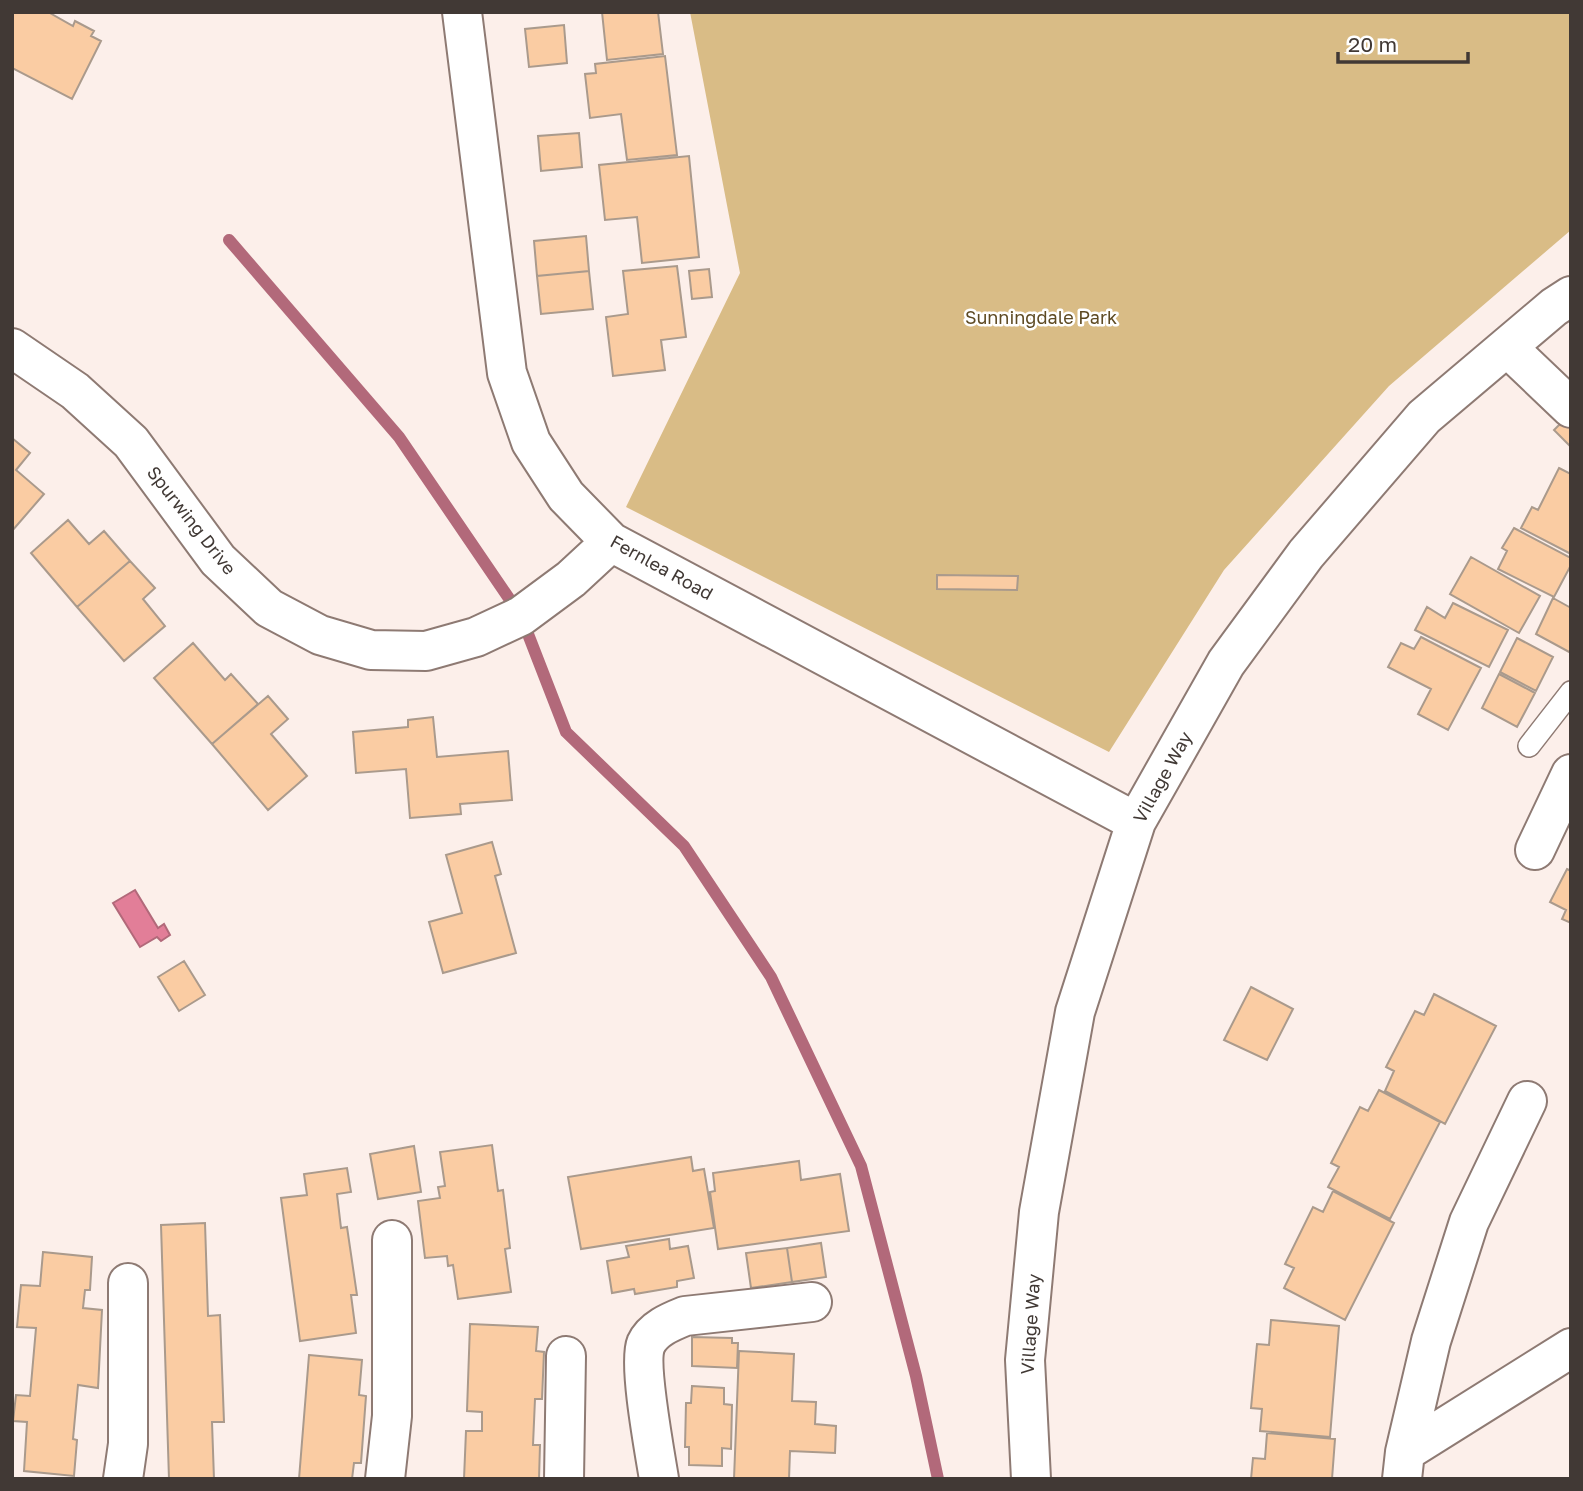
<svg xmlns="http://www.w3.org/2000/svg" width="1583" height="1491" font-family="'Golos Text',sans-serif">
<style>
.green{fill:#d9bc86}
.water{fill:#e27e98;stroke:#b2697a;stroke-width:2}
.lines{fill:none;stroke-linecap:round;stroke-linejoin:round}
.stream{stroke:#b2697a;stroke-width:12}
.building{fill:#facca3;stroke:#aa9a8c;stroke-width:2}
.lane-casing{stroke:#8e7a73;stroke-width:24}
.street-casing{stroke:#8e7a73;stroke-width:42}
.lane{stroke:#fff;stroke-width:21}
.street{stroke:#fff;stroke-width:38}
.labels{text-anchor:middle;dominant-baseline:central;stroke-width:5;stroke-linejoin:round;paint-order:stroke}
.park-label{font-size:18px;fill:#5e4a23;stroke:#fff}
.street-label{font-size:18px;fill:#413935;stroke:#fff}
</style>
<rect width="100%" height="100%" fill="#fcefea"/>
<path class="green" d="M690 12H1571V230L1389 386 1224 570 1109 752 626 507 740 273Z"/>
<path class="water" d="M135 890 158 928 164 924 170 935 161 941 157 937 140 947 113 903Z"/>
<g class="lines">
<path class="stream" d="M229 240 399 437 521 616 566 732 684 846 771 977 861 1166 916 1376 938 1479"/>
</g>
<path class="building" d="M12 12H48L73 26 75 21 94 31 91 36 101 41 72 99 12 68Z
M602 12H658L663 54 607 60Z
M564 25 567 63 529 67 525 29Z
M665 56 677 155 627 160 621 114 590 118 585 74 596 73 595 64Z
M579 133 582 167 541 171 538 136Z
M689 156 699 257 642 263 637 217 605 220 599 165Z
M586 236 589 271 537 276 534 241Z
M677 266 686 337 661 340 665 370 613 376 606 317 628 314 623 271Z
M709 269 712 297 692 299 689 271Z
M589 271 593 309 541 314 537 276Z
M1567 417 1571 422V447L1554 430Z
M12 438 30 453 16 470 44 494 12 531Z
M1559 468 1571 474V554L1521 528 1532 507 1538 510Z
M68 520 89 544 104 531 130 561 77 607 31 553Z
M1514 528 1571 558V565L1554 597 1498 569 1507 551 1502 548Z
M1471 557 1540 596 1519 633 1450 594Z
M130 561 155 588 143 599 165 626 124 661 77 607Z
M937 575 1018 576 1017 590 937 589Z
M1553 598 1571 608V653L1536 634Z
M1453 603 1508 630 1489 667 1415 630 1427 607 1445 618Z
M1421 637 1481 668 1448 730 1418 714 1431 689 1388 667 1401 643 1414 649Z
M1517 638 1553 657 1536 691 1500 672Z
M193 643 225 680 231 674 258 704 212 744 154 678Z
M1499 674 1535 693 1517 727 1482 708Z
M268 696 288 719 271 734 307 776 268 810 212 744Z
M433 717 437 757 508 751 512 800 460 804 461 814 410 818 406 769 356 773 353 732 408 727V720Z
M492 842 501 874 495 876 516 953 443 973 429 922 462 913 446 855Z
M1567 869 1571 871V923L1562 919 1566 910 1550 902Z
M184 961 205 995 179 1011 158 977Z
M1251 987 1293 1009 1267 1060 1224 1040Z
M1434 994 1496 1026 1445 1124 1385 1091 1394 1071 1386 1067 1415 1011 1424 1015Z
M1379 1090 1440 1122 1390 1219 1328 1187 1339 1167 1331 1163 1360 1107 1368 1111Z
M492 1145 498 1191 503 1190 510 1248 505 1249 511 1292 458 1299 453 1265 448 1266 447 1256 425 1258 418 1201 440 1198 438 1187 445 1186 440 1152Z
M414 1146 421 1192 378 1199 370 1154Z
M691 1157 693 1171 704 1169 714 1228 581 1249 568 1177Z
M799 1161 801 1180 840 1174 849 1231 718 1249 710 1192 715 1191 713 1173Z
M347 1168 351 1192 337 1194 341 1228 347 1227 357 1295H351L356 1333 300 1341 281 1198 307 1195 304 1174Z
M1333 1191 1394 1223 1345 1320 1284 1288 1294 1268 1285 1264 1313 1207 1323 1212Z
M205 1223 208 1316 220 1315 224 1422H212L214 1479H169L161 1225Z
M669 1239 670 1249 688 1246 694 1278 677 1281V1287L635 1294 634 1289 612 1293 607 1261 629 1257 626 1246Z
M821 1243 826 1277 792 1282 787 1248Z
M787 1248 792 1282 751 1288 746 1253Z
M43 1252 92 1257 90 1290H85L83 1308 102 1310 98 1388 78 1385 73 1439 77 1440 74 1476 24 1471 27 1422 13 1421 16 1395 30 1396 36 1328 17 1327 21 1285 40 1286Z
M1271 1320 1339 1326 1330 1437 1260 1431 1262 1409 1251 1408 1257 1344 1269 1345Z
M470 1324 538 1327 536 1351 544 1352 542 1399H535L533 1445H540L539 1479H464L466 1431H482V1412L467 1411Z
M692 1337 732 1338V1343H738L737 1368 692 1366Z
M739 1351 794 1354 792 1401 816 1402 815 1424 836 1426 835 1453 790 1451 789 1479H734Z
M309 1355 362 1360 359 1395 366 1396 361 1463H354L352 1479H299Z
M692 1386 724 1388V1404L732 1405 731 1449 722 1448V1466L689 1465V1447H685L686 1403H691Z
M1267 1433 1335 1439 1332 1479H1251L1253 1458 1265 1459Z"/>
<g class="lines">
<g class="lane-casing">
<path id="lane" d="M1529 746 1571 692"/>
</g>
<g class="street-casing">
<path id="street" d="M462 12 507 373 531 442 566 496 611 542 1136 822
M1507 347 1571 408
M12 348 75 391 131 442 218 560 269 608 320 635 371 650 426 651 476 637 521 616 571 579 611 542
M1535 850 1571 774
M1405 1452 1571 1348
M123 1479 128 1444V1283
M385 1479 392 1416V1240
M564 1479 566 1356
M659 1479C655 1454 638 1363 646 1344 653 1329 670 1322 685 1316L812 1302
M1031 1479 1025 1360 1039 1212 1075 1012 1136 822 1226 663 1306 554 1424 417 1554 307 1571 296
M1402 1479 1405 1452 1431 1341 1469 1222 1527 1101"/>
</g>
<use href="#lane" class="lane"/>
<use href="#street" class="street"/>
</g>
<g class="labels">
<g class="park-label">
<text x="1041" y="317">Sunningdale Park</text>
</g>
<g class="street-label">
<text transform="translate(192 520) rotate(52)">Spurwing Drive</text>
<text transform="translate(662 567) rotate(29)">Fernlea Road</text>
<text transform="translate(1162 777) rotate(-61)">Village Way</text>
<text transform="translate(1030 1324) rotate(-86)">Village Way</text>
</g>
</g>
<rect width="1583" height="1491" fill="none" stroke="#413935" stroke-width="28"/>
<path d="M1338 52v10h130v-10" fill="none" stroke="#413935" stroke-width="3.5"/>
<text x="1348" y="52" font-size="21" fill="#413935" stroke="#ffffff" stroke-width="5" paint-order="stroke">20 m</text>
</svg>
